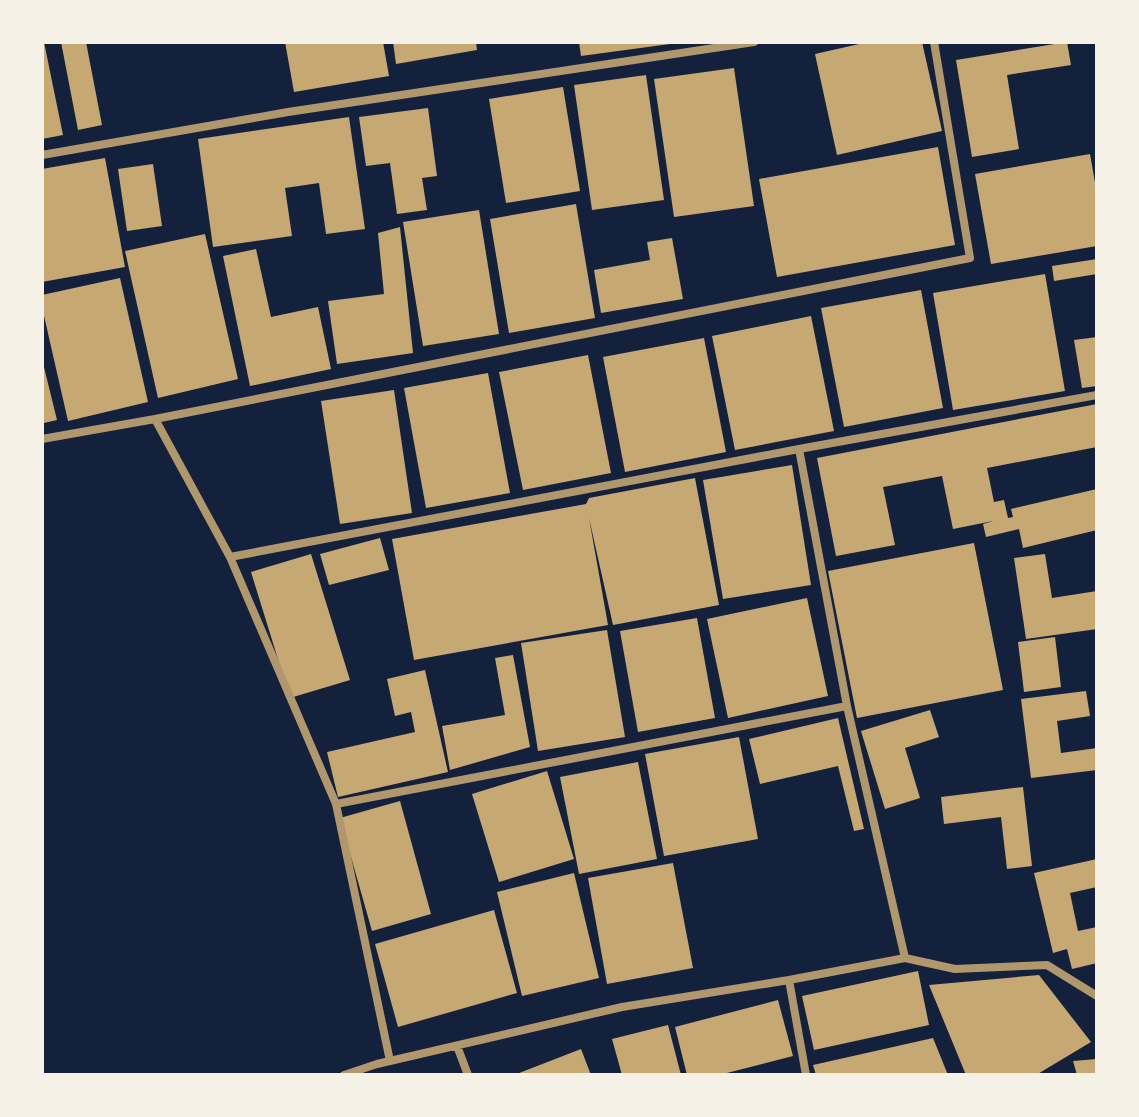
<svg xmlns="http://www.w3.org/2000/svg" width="1139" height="1117" font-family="'Noto Serif',serif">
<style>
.building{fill:#c6a872}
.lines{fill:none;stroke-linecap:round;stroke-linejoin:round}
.minor{stroke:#b1986c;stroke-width:8}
</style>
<rect width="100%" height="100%" fill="#14213d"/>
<path class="building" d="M42 42H44L63 135 42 139Z
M61 42H86L102 125 78 130Z
M285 42H383L389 76 294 92Z
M393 42H476L477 50 396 64Z
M579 42H670V44L581 56Z
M868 42H922L942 131 837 155 815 54Z
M1067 42 1071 65 1007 75 1019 149 972 157 956 60Z
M734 68 754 206 674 217 654 79Z
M646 75 664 200 592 210 574 85Z
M563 87 580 191 506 203 489 99Z
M428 108 437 176 422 178 427 210 397 214 390 163 366 166 359 117Z
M349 117 365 229 326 234 319 183 285 188 292 236 213 247 198 139Z
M938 147 955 245 777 277 759 179Z
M1090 154 1097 194V246L991 264 975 174Z
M105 158 125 267 42 282V169Z
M153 164 162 226 127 231 118 169Z
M576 204 595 318 509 333 490 219Z
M479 210 499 334 423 346 403 222Z
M400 227 413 353 337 364 328 301 384 294 378 233Z
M205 234 238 379 158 398 125 251Z
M672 238 683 299 601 313 594 270 650 260 647 242Z
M256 249 271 317 318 307 331 369 250 386 223 256Z
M1097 259V274L1054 281 1052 266Z
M1045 274 1065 391 953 410 933 293Z
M120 278 148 402 68 421 42 307V295Z
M921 290 943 408 844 427 821 308Z
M811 316 834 431 735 450 712 336Z
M1097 337V386L1082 388 1074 340Z
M704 338 726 452 625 472 603 357Z
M588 355 611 473 523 490 499 372Z
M42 359 57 420 44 423 42 415Z
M488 373 510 493 426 508 404 388Z
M394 390 412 513 340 524 321 401Z
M1097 404V447L987 468 994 502 1004 500 1008 518 1013 517 1011 509 1097 489V530L1023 548 1019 529 986 537 983 524 993 521 953 529 942 476 883 487 895 545 836 556 817 458Z
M792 465 811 585 723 599 703 480Z
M695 478 719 605 613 625 589 518 608 625 414 660 392 539 586 504 589 498Z
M380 538 389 570 329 585 320 554Z
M974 543 1003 690 857 718 828 571Z
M311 554 350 680 290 698 251 572Z
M1045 554 1052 598 1097 591V629L1026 639 1014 558Z
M807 598 828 696 728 718 707 619Z
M697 618 715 718 638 732 620 631Z
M607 630 625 737 538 751 521 643Z
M1055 637 1061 687 1024 692 1018 642Z
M513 655 530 747 450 770 442 726 505 715 495 658Z
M425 670 448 772 338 797 327 752 415 732 411 712 395 716 387 679Z
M1086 691 1090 716 1057 721 1061 753 1097 748V770L1031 778 1021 699Z
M930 710 939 737 905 748 920 798 885 809 861 731Z
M838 718 864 829 854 831 838 766 760 784 749 739Z
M739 737 758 839 664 856 645 754Z
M638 762 657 859 579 874 560 777Z
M547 771 574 859 499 882 472 794Z
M1023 787 1032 866 1007 869 1001 817 944 824 941 797Z
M400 801 431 914 372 931 340 818Z
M1097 859V887L1070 893 1078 931 1097 927V963L1072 969 1067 949 1053 953 1034 873Z
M673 863 693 968 607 984 588 878Z
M574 873 599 978 522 996 497 892Z
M494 910 517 993 398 1027 375 944Z
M918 971 929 1025 814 1050 802 996Z
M1039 975 1091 1042 1036 1075H966L929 985Z
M778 1000 793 1056 719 1075H687L675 1027Z
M668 1025 681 1075H622L612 1039Z
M933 1038 948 1075H816L813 1065Z
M581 1049 591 1075H514Z
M1097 1059V1075H1077L1073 1061Z"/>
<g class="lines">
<path class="minor" d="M934 42 970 258 155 419 230 557 799 449 1097 395
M42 155 288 112 754 42
M42 439 155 419
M799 449 847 706
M230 557 336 804 390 1061
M336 804 847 706 905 958
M789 980 806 1075
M457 1046 468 1075
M344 1075 377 1064 622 1007 789 980 905 958 955 969 1047 965 1097 996"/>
</g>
<rect width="1139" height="1117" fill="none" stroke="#f6f1e7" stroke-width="88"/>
</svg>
